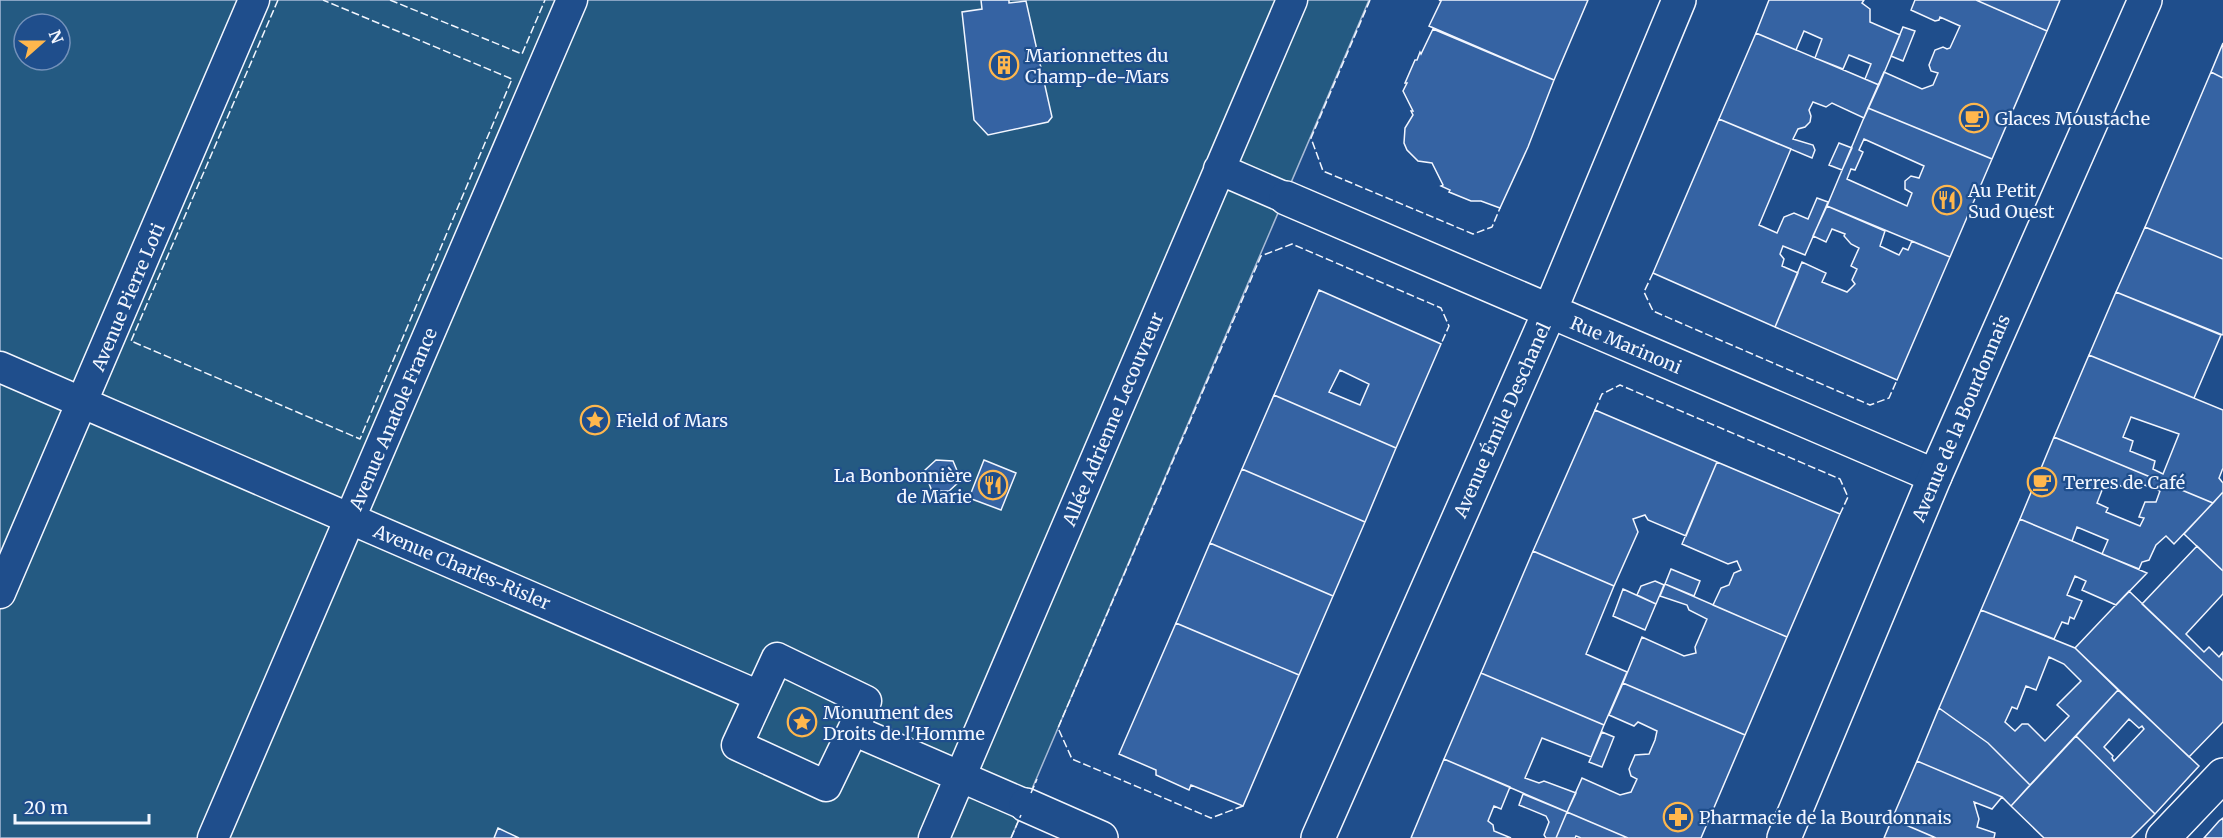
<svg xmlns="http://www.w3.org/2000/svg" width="2223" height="838" font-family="Merriweather,serif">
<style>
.green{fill:#245a82;stroke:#a8bbd7;stroke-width:1.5;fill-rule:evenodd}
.building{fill:#3563a3;stroke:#f2f6ff;stroke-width:1.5;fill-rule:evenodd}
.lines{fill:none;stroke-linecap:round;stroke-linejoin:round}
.pedestrian-casing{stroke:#f2f6ff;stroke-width:33}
.minor-casing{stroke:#f2f6ff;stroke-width:36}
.primary-casing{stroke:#f2f6ff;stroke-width:36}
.pedestrian{stroke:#1f4e8c;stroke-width:30}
.minor{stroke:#1f4e8c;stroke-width:33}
.primary{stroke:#1f4e8c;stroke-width:33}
.fence{stroke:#f2f6ff;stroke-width:1.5;stroke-dasharray:8 3;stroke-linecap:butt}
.labels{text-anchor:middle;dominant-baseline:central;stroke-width:4.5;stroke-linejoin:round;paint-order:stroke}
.poi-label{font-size:18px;fill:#f2f6ff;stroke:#1f4e8c;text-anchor:start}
.street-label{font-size:18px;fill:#f2f6ff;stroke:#1f4e8c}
</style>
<rect width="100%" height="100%" fill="#1f4e8c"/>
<path class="green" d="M0 0H1369L1011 838H0ZM24 24H60V60H24Z"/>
<path class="building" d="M981 0H1009V3L1026 1 1052 117 1048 122 988 135 974 120 962 12 982 9Z
M1588 0 1554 80 1429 26 1441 1 1439 0Z
M1769 0H1864L1862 3 1870 9V22L1900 35 1879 85 1865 79 1871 64 1849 55 1843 69 1815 58 1822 39 1804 31 1796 50 1756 33Z
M1915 0H1976L2047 31 1992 159 1868 108 1884 72 1922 89 1933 85 1938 73 1931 71 1929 65 1935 50 1943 47 1947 49 1950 48 1960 26 1940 17 1939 20 1935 21 1911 10Z
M1976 0H2060L2047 31Z
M1903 27 1915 31 1903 61 1891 56Z
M1433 29 1554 80 1528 147 1500 208 1481 201H1471L1449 192 1450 190 1441 186 1443 185 1432 163 1418 161 1407 150 1404 143 1405 128 1413 115 1411 111H1413L1403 91 1407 83H1405L1415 60H1417L1420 52 1421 54Z
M1756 33 1879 85 1864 118 1832 103 1826 107 1813 102 1809 110 1811 116 1810 122 1805 127 1798 129 1793 139 1813 145 1815 150 1812 158 1719 119Z
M2223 43V78L2211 72Z
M2211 72 2223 78V259L2145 227Z
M1868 108 1992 159 1950 257 1827 206ZM1864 139 1924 166 1919 178 1911 176 1905 181V189L1912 193 1907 206 1847 179 1851 169 1855 170 1863 152 1859 150Z
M1719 119 1791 149 1759 225 1777 233 1784 217 1794 213 1808 219 1817 198 1828 202 1805 255 1783 246 1780 254 1784 259 1782 266 1798 273 1775 327 1653 273Z
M1839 143 1852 148 1842 170 1829 165Z
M1827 206 1885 231 1880 246 1899 255 1903 248 1908 250 1912 241 1950 257 1897 380 1775 327 1802 262 1826 273 1822 282 1847 292 1855 284 1852 280 1857 269 1851 266 1859 248 1851 244 1844 236 1845 234 1832 229 1826 242 1813 236Z
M2145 227 2223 259V335L2116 292Z
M1319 290 1441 344 1396 448 1274 395ZM1340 370 1369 384 1360 405 1329 392Z
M2116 292 2221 335 2194 398 2089 355Z
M2089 355 2223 410V468L2219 478 2223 483V492L2213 503 2054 437ZM2131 417 2179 434 2163 474 2153 469 2155 461 2130 451 2133 441 2123 437Z
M1274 395 1396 448 1365 522 1242 469Z
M1595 410 1717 462 1686 536 1648 520 1645 515 1633 519 1638 532 1614 586 1533 551Z
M2054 437 2213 503 2174 544 2166 536 2156 545 2149 560 2142 562 2139 569 2102 554 2108 540 2077 527 2072 541 2020 519ZM2129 479 2160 491 2156 502H2145L2139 517 2144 518 2140 526 2106 512 2108 508 2097 503 2106 480 2126 488Z
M936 460 953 461 961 480 949 491H932L924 471Z
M984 460 1016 473 1001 510 969 498Z
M1717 462 1840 514 1787 637 1713 605 1721 588 1729 585 1734 573 1741 570 1737 561 1728 564 1682 544Z
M1242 469 1365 522 1333 596 1210 543Z
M2223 492V571L2184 534Z
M2020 519 2072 541 2147 573 2116 605 2082 590 2086 581 2075 576 2067 595 2082 601 2074 619 2070 617 2068 624 2062 622 2054 639 1981 610Z
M1210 543 1333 596 1299 675 1176 623Z
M2197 546 2223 571V594L2186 634 2204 652 2209 647 2219 657 2223 652V681L2142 604Z
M1533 551 1614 586 1586 654 1627 672 1604 725 1481 673Z
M1671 569 1700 581 1694 596 1665 584Z
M1655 581 1664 585 1656 604 1637 595 1641 586Z
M1665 584 1787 637 1745 735 1623 683 1642 637 1684 656 1696 653 1695 647 1707 619 1689 610 1687 605 1660 596Z
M1623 589 1656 604 1645 630 1613 616Z
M2129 591 2223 681V722L2189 757 2075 648Z
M1981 610 2075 648 2118 690 2030 785 1988 743 1939 708ZM2049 657 2064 664 2081 681 2057 705 2069 716 2045 741 2028 724H2022L2015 731 2005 722 2012 707 2017 709 2026 686 2036 690Z
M1176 623 1299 675 1243 806 1191 785 1189 790 1156 775V770L1119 754Z
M1481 673 1604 725 1591 757 1542 738 1525 778 1539 783 1544 781 1576 793 1567 812 1444 759Z
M1623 683 1745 735 1701 838H1628L1567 812 1582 778 1620 795 1631 792 1637 779 1631 776 1629 769 1635 755 1649 754 1655 740 1657 731 1638 722 1634 726 1609 715Z
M2118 690 2199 766 2155 814 2076 736ZM2129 719 2139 728 2142 726 2144 729 2114 761 2112 758 2113 756 2104 747Z
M1939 708 1988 743 2030 785 2011 806 2002 797 1917 761Z
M1602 732 1614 737 1602 767 1589 762Z
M2076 736 2155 814 2131 838H2044L2011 806Z
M1444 759 1510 787 1501 809 1494 806 1488 821 1493 825 1494 831 1511 838H1411Z
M1917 761 2002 797 1992 809 1974 802 1979 819 1977 827 1995 833 1994 838H1936L1892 819Z
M1523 794 1567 812 1556 838H1546L1544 835 1549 822 1546 816 1519 805Z
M1567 812 1628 838H1581L1576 836 1575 838H1556Z
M2223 818V838H2204L2219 821Z
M1892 819 1934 837V838H1884Z
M498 828 519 838H494Z"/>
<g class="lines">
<g class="pedestrian-casing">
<path id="pedestrian" d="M1219 169 1286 198
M0 367 759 696
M0 593 254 0
M853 730 826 786 737 745 777 658 866 701 853 730 1026 805
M213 838 572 0
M934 838 1292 0"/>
</g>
<g class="minor-casing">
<path id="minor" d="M1286 198 1935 476
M1026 805 1101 838
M1318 838 1549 313 1679 0
M2163 838 2223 775"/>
</g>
<g class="primary-casing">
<path id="primary" d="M1784 838 1935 476 2145 0"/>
</g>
<use href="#pedestrian" class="pedestrian"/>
<use href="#minor" class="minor"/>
<use href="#primary" class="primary"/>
<path class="fence" d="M278 0 131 341 360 439 512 79 323 0
M390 0 522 54 545 0
M1370 0 1311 138 1323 171 1473 234 1492 227 1500 208
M1653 273 1644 292 1653 311 1870 405 1889 398 1897 380
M1595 410 1602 394 1620 385 1840 479 1848 497 1840 514
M1031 793 1037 779
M1243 806 1211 818 1072 759 1058 728 1261 256 1292 244 1441 308 1449 326 1441 344
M1011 838 1021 815"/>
</g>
<defs>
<g id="building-ring" transform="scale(1.5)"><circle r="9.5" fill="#1f4e8c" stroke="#ffb74d" stroke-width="1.5"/><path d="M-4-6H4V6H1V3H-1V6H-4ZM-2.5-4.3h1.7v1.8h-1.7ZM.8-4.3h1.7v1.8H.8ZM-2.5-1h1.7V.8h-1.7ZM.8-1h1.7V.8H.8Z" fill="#ffb74d"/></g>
<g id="cafe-ring" transform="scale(1.5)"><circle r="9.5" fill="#1f4e8c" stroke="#ffb74d" stroke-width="1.5"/><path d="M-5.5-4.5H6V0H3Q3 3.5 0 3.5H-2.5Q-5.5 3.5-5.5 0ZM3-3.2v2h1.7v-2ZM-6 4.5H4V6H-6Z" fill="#ffb74d"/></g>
<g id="restaurant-ring" transform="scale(1.5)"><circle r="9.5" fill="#1f4e8c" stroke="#ffb74d" stroke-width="1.5"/><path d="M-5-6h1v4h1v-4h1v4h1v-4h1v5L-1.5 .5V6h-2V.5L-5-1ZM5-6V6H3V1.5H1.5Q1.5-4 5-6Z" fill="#ffb74d"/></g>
<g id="sight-ring" transform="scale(1.5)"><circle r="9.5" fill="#1f4e8c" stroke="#ffb74d" stroke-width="1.5"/><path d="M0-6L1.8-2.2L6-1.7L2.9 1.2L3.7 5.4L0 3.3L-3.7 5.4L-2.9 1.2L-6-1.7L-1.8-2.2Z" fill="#ffb74d"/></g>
<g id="pharmacy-ring" transform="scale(1.5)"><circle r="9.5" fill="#1f4e8c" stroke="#ffb74d" stroke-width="1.5"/><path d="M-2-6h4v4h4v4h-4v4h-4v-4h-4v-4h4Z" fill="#ffb74d"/></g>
</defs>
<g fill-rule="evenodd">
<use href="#building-ring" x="1004" y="65"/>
<use href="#cafe-ring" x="1974" y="118"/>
<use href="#restaurant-ring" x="1947" y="200"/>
<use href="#sight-ring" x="595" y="420"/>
<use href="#cafe-ring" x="2042" y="482"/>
<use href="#restaurant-ring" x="993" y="485"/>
<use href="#sight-ring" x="802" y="722"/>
<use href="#pharmacy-ring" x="1678" y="817"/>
</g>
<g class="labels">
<g class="poi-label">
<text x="1025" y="55">Marionnettes du<tspan x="1025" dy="21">Champ-de-Mars</tspan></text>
<text x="1995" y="118">Glaces Moustache</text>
<text x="1968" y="190">Au Petit<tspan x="1968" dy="21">Sud Ouest</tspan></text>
<text x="616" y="420">Field of Mars</text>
<text x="972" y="475" text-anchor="end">La Bonbonnière<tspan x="972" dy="21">de Marie</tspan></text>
<text x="2063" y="482">Terres de Café</text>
<text x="823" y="712">Monument des<tspan x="823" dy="21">Droits de l'Homme</tspan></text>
<text x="1699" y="817">Pharmacie de la Bourdonnais</text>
</g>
<g class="street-label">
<text transform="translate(128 297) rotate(-67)">Avenue Pierre Loti</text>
<text transform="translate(1626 345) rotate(23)">Rue Marinoni</text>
<text transform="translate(1961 418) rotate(-67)">Avenue de la Bourdonnais</text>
<text transform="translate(393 419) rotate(-67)">Avenue Anatole France</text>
<text transform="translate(1113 419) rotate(-67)">Allée Adrienne Lecouvreur</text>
<text transform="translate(1502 420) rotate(-66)">Avenue Émile Deschanel</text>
<text transform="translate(462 567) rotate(23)">Avenue Charles-Risler</text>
</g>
</g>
<g transform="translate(42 42) rotate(69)"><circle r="28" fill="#1f4e8c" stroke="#7391ba" stroke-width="1.5"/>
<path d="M0-4.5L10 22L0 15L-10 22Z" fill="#ffb74d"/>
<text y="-9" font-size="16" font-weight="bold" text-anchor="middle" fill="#f2f6ff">N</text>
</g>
<path d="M15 814v9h134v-9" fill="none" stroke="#f2f6ff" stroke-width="3"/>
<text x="24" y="814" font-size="18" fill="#f2f6ff" stroke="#1f4e8c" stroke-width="4.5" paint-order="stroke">20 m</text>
</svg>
